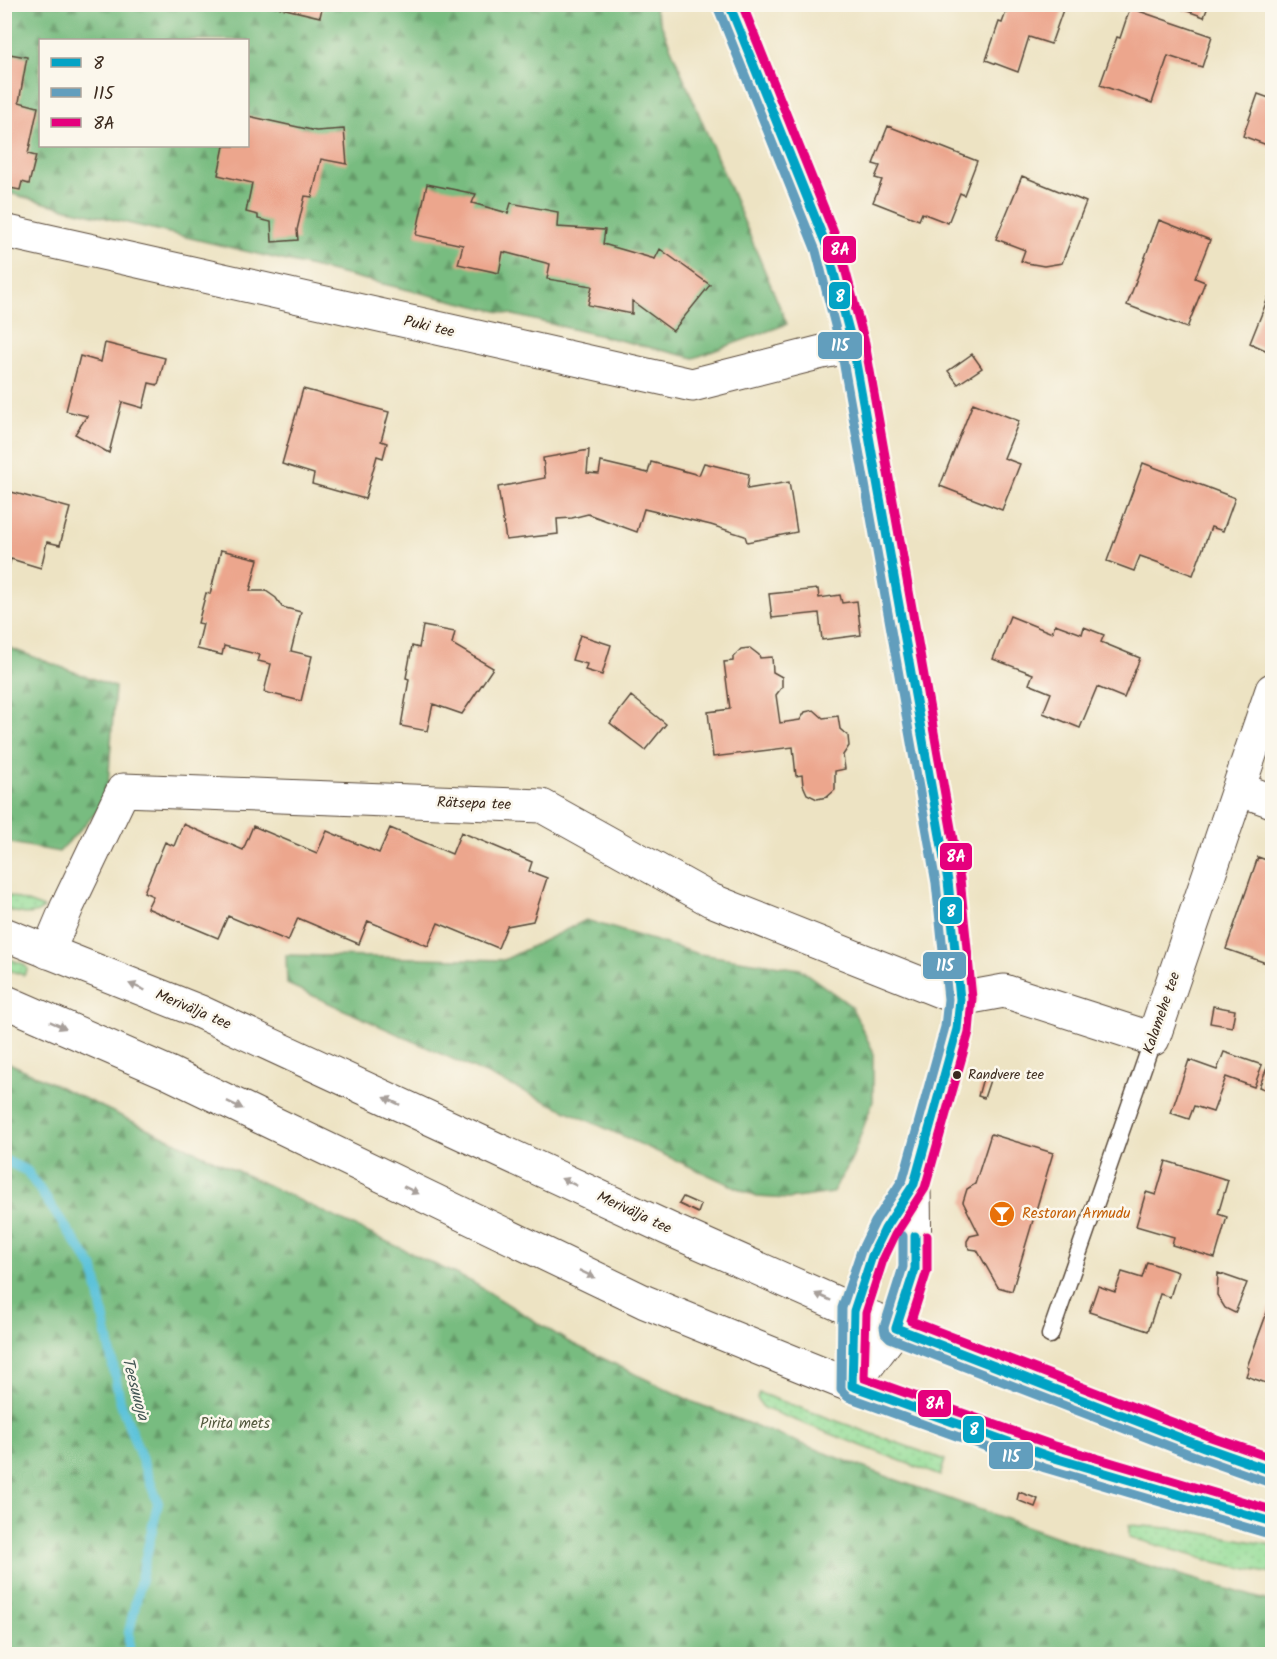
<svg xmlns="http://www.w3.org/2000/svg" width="1277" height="1659" font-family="Kalam,sans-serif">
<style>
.grass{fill:url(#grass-dots);stroke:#68845b;stroke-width:1.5}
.forest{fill:url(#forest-firs);stroke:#5a734f;stroke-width:1.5;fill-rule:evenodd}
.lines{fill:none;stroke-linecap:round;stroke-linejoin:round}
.stream{stroke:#5cc2da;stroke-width:10}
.building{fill:#eca68d}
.service-casing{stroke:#564637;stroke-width:19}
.minor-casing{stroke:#564637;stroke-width:35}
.secondary-casing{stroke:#564637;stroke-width:35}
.service{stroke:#fff;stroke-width:16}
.minor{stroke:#fff;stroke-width:33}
.secondary{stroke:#fff;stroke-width:33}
.bus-1-casing{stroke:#fbf7ec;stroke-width:14}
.bus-2-casing{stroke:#fbf7ec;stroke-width:14}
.bus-3-casing{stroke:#fbf7ec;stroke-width:14}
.bus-1{stroke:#03a3c5;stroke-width:9}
.bus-2{stroke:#629ebd;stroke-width:9}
.bus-3{stroke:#e5007d;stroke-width:9}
.oneway{fill:#a79f9a}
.bus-dot{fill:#3b2a1e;stroke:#fbf7ec;stroke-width:2}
.labels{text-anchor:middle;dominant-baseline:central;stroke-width:5;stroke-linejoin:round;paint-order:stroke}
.bus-label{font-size:14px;fill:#3b2a1e;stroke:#fbf7ec;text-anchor:start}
.street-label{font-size:15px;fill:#3b2a1e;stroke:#fbf7ec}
.food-label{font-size:15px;fill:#c56008;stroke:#fbf7ec;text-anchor:start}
.park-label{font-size:15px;fill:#52573c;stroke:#fbf7ec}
.water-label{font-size:16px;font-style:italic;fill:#455856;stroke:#fbf7ec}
.line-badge{stroke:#fbf7ec;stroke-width:2}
.badge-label{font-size:16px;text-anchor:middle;font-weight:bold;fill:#fff}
</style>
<defs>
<pattern id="grass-dots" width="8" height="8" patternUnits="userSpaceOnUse" patternTransform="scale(1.5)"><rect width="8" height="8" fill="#95dd98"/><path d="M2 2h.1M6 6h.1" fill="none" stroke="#81be83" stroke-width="1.8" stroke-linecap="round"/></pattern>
<pattern id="forest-firs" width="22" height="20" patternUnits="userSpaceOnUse" patternTransform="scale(1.5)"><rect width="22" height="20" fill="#78bc80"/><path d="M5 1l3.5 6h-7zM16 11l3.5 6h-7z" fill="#649968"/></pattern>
</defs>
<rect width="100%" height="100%" fill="#fbf7ec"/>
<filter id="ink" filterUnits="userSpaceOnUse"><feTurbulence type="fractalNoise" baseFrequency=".0167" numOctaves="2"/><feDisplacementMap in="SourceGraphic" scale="12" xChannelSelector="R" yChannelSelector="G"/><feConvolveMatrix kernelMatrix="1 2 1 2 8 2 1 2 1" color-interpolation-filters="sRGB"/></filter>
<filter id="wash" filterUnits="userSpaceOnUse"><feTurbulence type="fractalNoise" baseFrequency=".008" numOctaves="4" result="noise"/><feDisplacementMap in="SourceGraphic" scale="24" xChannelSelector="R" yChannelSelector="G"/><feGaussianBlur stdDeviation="1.35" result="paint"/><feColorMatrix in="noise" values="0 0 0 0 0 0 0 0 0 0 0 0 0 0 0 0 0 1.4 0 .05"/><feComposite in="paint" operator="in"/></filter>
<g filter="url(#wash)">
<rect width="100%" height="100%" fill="#ede3c3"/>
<path class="grass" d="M4 894H5L44 908C33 918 17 913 5 909Z
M4 957 23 964 28 969 24 975 5 969Z
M759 1393 945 1460 940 1476 763 1408 757 1398Z
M1129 1525 1180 1529 1272 1545V1574L1215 1562 1129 1537Z"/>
<path class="forest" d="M4 5H653L787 324 694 358 56 206 5 192ZM40 40H248V146H40Z
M4 646 115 687 107 801 59 852 5 842Z
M586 920 699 954 800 969 851 1006 873 1051V1101L851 1161 832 1193 788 1199 757 1197 287 984 286 955 504 960Z
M5 1061 472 1282 567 1341 693 1402 888 1477 1088 1548 1272 1602V1654H5Z"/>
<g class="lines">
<path class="stream" d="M4 1160 27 1171 94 1269 120 1401 158 1503 129 1632V1654"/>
</g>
<g id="blocks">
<path class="building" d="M264 4H323L320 17Z
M1009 4H1065L1051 44 1029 37 1018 72 986 60 999 22 1002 23Z
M1168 4H1209L1204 17Z
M1130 8 1212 36 1202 67 1168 56 1152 103 1100 85 1117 37 1120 38Z
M4 53 27 57 19 102 38 107 28 154 36 156 29 184 22 182 20 190 4 187Z
M1258 94 1272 99V147L1243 136Z
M248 116 316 131 344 129 347 164 321 159 312 197 305 196 297 230 298 240 272 242 271 222 258 219V215L246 212 252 183 218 175 224 146H248Z
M888 126 977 161 964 195 960 193 948 223 922 213 919 220 873 202 882 180 875 178 880 166 873 164Z
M1022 176 1086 202 1062 263 1044 266 1027 263 1021 261 1025 250 996 239Z
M427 184 476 194 472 203 508 213 511 203 558 212 557 227 605 230 603 244 655 259 660 249 710 285 673 331 632 301V314L588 305 592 286 547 279 550 264 503 252 499 273 458 264 463 245 416 235Z
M1159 220 1210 240 1195 278 1205 282 1187 328 1127 305Z
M1272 288V353L1250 343Z
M105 343 165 358 158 385 149 383 143 408 122 402 109 453 75 434 87 416 66 411 80 356 101 362Z
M972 354 982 368 958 384 948 371Z
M303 389 389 412 381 441 387 443 383 458 377 456 365 499 312 484 314 474 282 464Z
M973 403 1019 421 1004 458 1020 464 1002 510 940 486Z
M589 450 587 473 599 474 601 462 648 473 651 462 699 475 704 463 749 474 747 489 789 482 797 532 747 542 745 536 711 525 644 509 637 532 588 514 572 518 557 519 558 534 506 540 498 487 545 478 543 458Z
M1143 463 1235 498 1223 531 1211 527 1193 575 1140 556 1134 571 1107 561Z
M4 490 70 508 60 545 47 542 41 568 11 559 5 580Z
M221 550 258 559 250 591H266L276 598 282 607 301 612 291 651 312 656 301 701 264 692 271 664 258 661 260 655 224 646 222 655 197 649 203 624 198 623 206 593 210 594Z
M818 589 819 598 840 595 842 603 857 601 861 635 822 640 819 613 772 618 769 594Z
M1010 616 1052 633 1055 624 1082 634 1084 627 1104 635 1101 642 1140 658 1124 698 1097 687 1080 728 1043 713 1051 693 1029 684 1033 674 993 659Z
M423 626 455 632 452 644 493 668 462 714 433 704 427 731 401 726 409 679 406 678 412 646 419 648Z
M580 635 611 645 602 675 585 670 587 664 572 660Z
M750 648 759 655 760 658 772 657 773 672 782 677V687L776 695 780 723 800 720 805 712 814 710 823 718 838 716 840 729 848 736 849 746 843 755 845 769 835 771V790L827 797 817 799 807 794 803 785 802 775 796 776 793 747 713 757 708 712 730 709 724 662 733 661V657L741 649Z
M631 696 666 724 645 750 610 723Z
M183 824 243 850 253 826 317 853 327 831 379 853 390 828 452 854 461 832 532 862 529 871 547 878 533 921 507 926 498 948 438 923 428 946 368 921 359 944 298 918 288 941 228 916 218 938 147 908 153 896 144 892 165 842 174 846Z
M1258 857 1272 862V955L1269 964 1226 949Z
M1213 1006 1235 1010 1232 1027 1210 1023Z
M1224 1052 1262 1065 1254 1087 1226 1077 1213 1112 1194 1106 1189 1119 1171 1113 1189 1060 1217 1070Z
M1267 1068 1272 1070V1092L1259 1087Z
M983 1078 990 1080 984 1098 978 1096Z
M991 1134 1053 1153 1012 1291 998 1287 977 1250 970 1249 967 1245V1241L970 1236 979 1234 963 1202 967 1189 975 1184Z
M1166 1161 1228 1180 1218 1214 1227 1217 1215 1258 1172 1245 1174 1237 1136 1226 1146 1192 1156 1195Z
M683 1197 701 1205 698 1213 679 1204Z
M1147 1262 1178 1272 1170 1297 1160 1294 1148 1331 1089 1312 1098 1286 1115 1292 1122 1272 1142 1278Z
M1218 1273 1247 1283 1235 1313 1225 1308 1217 1295Z
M1269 1307 1272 1308V1376L1269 1384 1246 1376 1249 1368 1247 1367Z
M1019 1492 1038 1499 1035 1507 1017 1500Z"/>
</g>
</g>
<g filter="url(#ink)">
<use href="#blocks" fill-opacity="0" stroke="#564637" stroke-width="1.5"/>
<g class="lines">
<g class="service-casing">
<path id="service" d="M1050 1335 1153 1039"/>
</g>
<g class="minor-casing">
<path id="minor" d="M4 231 692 385 822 352 853 346
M1239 789 1272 801
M48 952 67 907 123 790 542 806 711 900 960 999 1004 991 1153 1039 1272 690"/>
</g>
<g class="secondary-casing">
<path id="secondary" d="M729 4 827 247 853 346 948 881 960 999 957 1029 914 1184 885 1229 872 1256 854 1311 852 1386
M4 934 198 1011 669 1229 854 1311 1204 1447 1272 1471
M4 1001 169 1073 645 1302 758 1348 852 1386 1048 1456 1272 1522
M852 1386 896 1328 915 1269 914 1184"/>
</g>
<use href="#service" class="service"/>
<use href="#minor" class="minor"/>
<use href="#secondary" class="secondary"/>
<g class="bus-1-casing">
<path id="bus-1" d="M729 4 827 247 853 346 948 881 960 999 957 1029 914 1184 885 1229 872 1256 854 1311 852 1386 1048 1456 1272 1522
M915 1236V1269L896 1328 1204 1447 1272 1471"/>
</g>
<g class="bus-2-casing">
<path id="bus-2" d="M718 8 816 251 841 349 936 883 948 999 945 1027 903 1179 875 1222 861 1251 842 1308 841 1390 848 1397 1045 1468 1269 1534
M903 1236V1267L884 1327 885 1333 890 1338 1200 1458 1268 1482"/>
</g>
<g class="bus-3-casing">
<path id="bus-3" d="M742 4 838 243 865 343 960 879 972 998 969 1032 925 1188 895 1235 883 1260 866 1313 864 1378 1052 1445 1272 1510
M927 1236V1271L911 1321 1208 1436 1272 1458"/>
</g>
<use href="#bus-1" class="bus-1"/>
<use href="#bus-2" class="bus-2"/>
<use href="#bus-3" class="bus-3"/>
</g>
<defs><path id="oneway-solid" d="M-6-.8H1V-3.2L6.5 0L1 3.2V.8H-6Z" transform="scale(1.5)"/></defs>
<g class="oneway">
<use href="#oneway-solid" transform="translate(137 987) rotate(-158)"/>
<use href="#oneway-solid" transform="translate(58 1025) rotate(24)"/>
<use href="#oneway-solid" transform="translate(392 1101) rotate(-155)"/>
<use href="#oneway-solid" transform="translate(235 1105) rotate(26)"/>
<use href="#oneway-solid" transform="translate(569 1182) rotate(-155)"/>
<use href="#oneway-solid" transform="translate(411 1190) rotate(26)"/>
<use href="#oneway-solid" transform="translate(587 1274) rotate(26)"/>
<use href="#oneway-solid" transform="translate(823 1297) rotate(-156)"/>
</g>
</g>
<defs>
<g id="bar-disc" transform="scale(1.35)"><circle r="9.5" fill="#e8710a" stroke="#fbf7ec"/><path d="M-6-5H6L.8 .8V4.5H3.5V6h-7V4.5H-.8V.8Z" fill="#fff"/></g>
</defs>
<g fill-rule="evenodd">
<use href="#bar-disc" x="1002" y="1214"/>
</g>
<circle class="bus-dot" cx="957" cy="1075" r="5"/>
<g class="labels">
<g class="bus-label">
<text x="968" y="1075">Randvere tee</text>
</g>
<g class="street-label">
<text transform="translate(429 327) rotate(13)">Puki tee</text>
<text transform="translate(474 804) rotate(2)">Rätsepa tee</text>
<text transform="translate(193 1010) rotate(23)">Merivälja tee</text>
<text transform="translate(1162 1013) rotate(-71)">Kalamehe tee</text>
<text transform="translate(634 1213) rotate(25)">Merivälja tee</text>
</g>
<g class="food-label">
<text x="1022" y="1214">Restoran Armudu</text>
</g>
<g class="park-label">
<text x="235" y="1424">Pirita mets</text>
</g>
<g class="water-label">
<text transform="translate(135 1389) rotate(75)">Teesuuoja</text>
</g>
</g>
<g class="line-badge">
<rect x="822" y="235" width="35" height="29" rx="6" fill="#e5007d"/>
<rect x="828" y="281" width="23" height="29" rx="6" fill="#03a3c5"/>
<rect x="817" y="331" width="46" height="29" rx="6" fill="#629ebd"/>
<rect x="939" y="842" width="34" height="29" rx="6" fill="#e5007d"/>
<rect x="939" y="896" width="24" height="29" rx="6" fill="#03a3c5"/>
<rect x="922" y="951" width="45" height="29" rx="6" fill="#629ebd"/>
<rect x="917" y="1389" width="35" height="29" rx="6" fill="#e5007d"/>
<rect x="962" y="1415" width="23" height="29" rx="6" fill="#03a3c5"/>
<rect x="988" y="1441" width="46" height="29" rx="6" fill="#629ebd"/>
</g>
<g class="badge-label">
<text x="840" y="255">8A</text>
<text x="840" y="302">8</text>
<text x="840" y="351">115</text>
<text x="956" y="862">8A</text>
<text x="951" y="917">8</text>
<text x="945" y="971">115</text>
<text x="935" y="1409">8A</text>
<text x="974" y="1435">8</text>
<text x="1011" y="1462">115</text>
</g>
<rect width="1277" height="1659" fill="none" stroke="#fbf7ec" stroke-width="24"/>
<rect x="39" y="39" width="210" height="108" fill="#fbf7ec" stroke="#aea59a" stroke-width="1.5"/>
<rect x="51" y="58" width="30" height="9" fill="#03a3c5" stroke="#aea59a" stroke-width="1.5"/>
<text x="93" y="69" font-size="18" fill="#3b2a1e">8</text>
<rect x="51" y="88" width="30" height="9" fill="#629ebd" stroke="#aea59a" stroke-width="1.5"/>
<text x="93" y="99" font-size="18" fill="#3b2a1e">115</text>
<rect x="51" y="118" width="30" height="9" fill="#e5007d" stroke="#aea59a" stroke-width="1.5"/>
<text x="93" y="129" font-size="18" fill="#3b2a1e">8A</text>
</svg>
